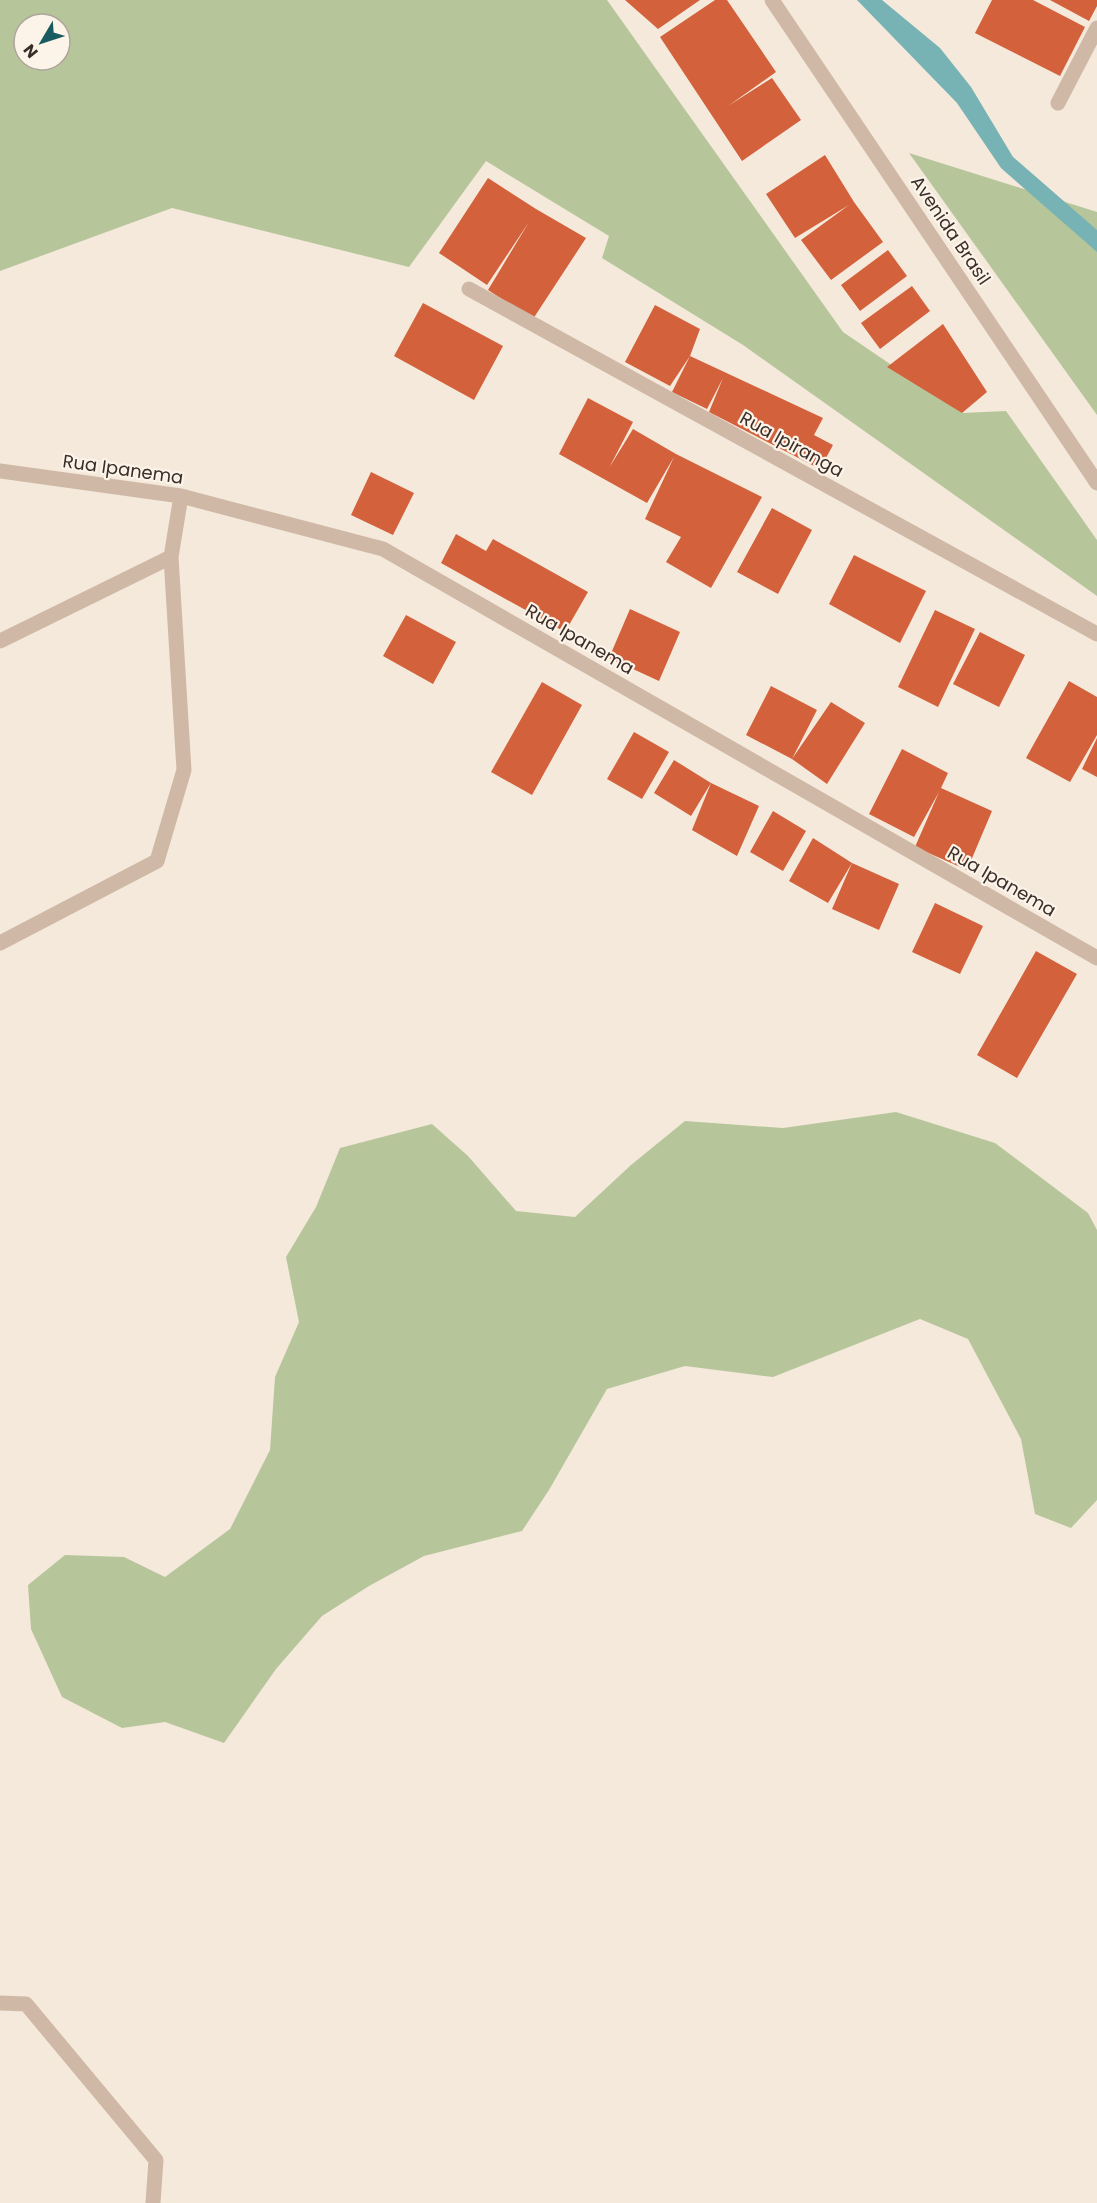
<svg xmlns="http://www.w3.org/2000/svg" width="1097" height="2203" font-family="Poppins,sans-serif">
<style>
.green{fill:#b7c69a;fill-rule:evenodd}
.water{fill:#77b2b5}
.building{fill:#d3613b}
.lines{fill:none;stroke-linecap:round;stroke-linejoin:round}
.lane{stroke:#cfb9a6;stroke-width:15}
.street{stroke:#cfb9a6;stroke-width:15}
.labels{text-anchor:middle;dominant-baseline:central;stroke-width:4.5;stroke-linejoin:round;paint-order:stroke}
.street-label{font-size:18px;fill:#3a2e28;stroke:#fcf3e9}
</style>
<rect width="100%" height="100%" fill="#f5e9dc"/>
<path class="green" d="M0 0H607L843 332 962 413 1006 411 1097 540V596L743 345 602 258 609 236 486 161 409 267 172 208 0 271ZM24 24H60V60H24Z
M909 153 1097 212V415Z
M896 1112 995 1143 1088 1213 1097 1230V1500L1071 1528 1035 1514 1021 1439 968 1339 920 1319 773 1377 685 1366 607 1389 549 1490 522 1531 424 1556 369 1586 322 1616 276 1669 224 1743 165 1722 122 1728 62 1697 31 1629 28 1585 65 1555 124 1557 165 1577 230 1529 270 1450 275 1377 299 1322 286 1257 316 1207 340 1148 432 1124 468 1156 516 1211 575 1217 631 1165 685 1121 783 1128Z"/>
<path class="water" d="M857 0H882L940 48 971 87 1013 157 1097 230V252L1001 168 957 103Z"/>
<path class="building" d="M625 0H700L658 29Z
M715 0H727L776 72 728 106 772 78 801 120 742 161 660 37Z
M992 0H1033L1085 27 1060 76 975 33Z
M1050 0H1097V6L1089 21Z
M825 155 854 202 883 242 831 280 801 240 849 205 795 238 766 194Z
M488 178 536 209 586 238 533 319 488 290 529 222 487 285 439 253Z
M888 250 907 276 860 311 841 285Z
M912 286 930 311 880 349 861 323Z
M423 303 503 346 474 400 394 356Z
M655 305 700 329 690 356 670 386 625 362Z
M943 324 987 392 962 413 887 367Z
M690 356 823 418 814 435 833 445 820 469 709 412 723 378 707 409 672 392Z
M588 398 633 422 609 468 633 429 676 454 762 497 711 588 666 562 681 537 645 519 674 457 647 503 559 454Z
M371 472 414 493 393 535 351 515Z
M772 508 812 530 778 594 737 572Z
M456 534 486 551 493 539 588 592 565 632 441 563Z
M854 555 926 591 900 643 829 604Z
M630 609 680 632 659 681 609 658Z
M935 610 975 629 938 707 898 687Z
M406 615 456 642 433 684 383 656Z
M980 632 1025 655 999 707 953 684Z
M1069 681 1097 697V735L1070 782 1026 758Z
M542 682 582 705 532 795 491 772Z
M771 686 817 710 792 759 746 735Z
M831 702 865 723 827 784 792 759Z
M634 732 669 752 642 799 607 779Z
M1097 738V777L1082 769Z
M902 749 948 773 941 788 992 811 967 870 915 847 939 792 914 837 869 814Z
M674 760 711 783 759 806 737 856 692 830 711 783 691 816 654 793Z
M773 811 806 831 783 871 750 852Z
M813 838 852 863 899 884 879 930 832 909 852 863 828 903 789 881Z
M935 903 983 926 960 974 912 952Z
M1036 951 1077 974 1017 1078 977 1055Z"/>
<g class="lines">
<path class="lane" d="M0 2003 26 2004 156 2160 153 2203"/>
<path class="street" d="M772 0 1097 483
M1058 103 1097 28
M469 289 1097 634
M0 471 181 496 383 549 1097 958
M0 641 171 557
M0 943 157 861 184 770 171 557 181 496"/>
</g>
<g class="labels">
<g class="street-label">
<text transform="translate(951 230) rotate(56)">Avenida Brasil</text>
<text transform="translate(792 444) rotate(29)">Rua Ipiranga</text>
<text transform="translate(123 469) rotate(8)">Rua Ipanema</text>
<text transform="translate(580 639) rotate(30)">Rua Ipanema</text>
<text transform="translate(1002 881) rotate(30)">Rua Ipanema</text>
</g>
</g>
<g transform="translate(42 42) rotate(231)"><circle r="28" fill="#fcf3e9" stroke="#aea49c" stroke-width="1.5"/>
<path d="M0-4.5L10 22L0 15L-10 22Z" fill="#185b61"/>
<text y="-9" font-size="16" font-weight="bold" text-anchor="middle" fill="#3a2e28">N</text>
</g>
</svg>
